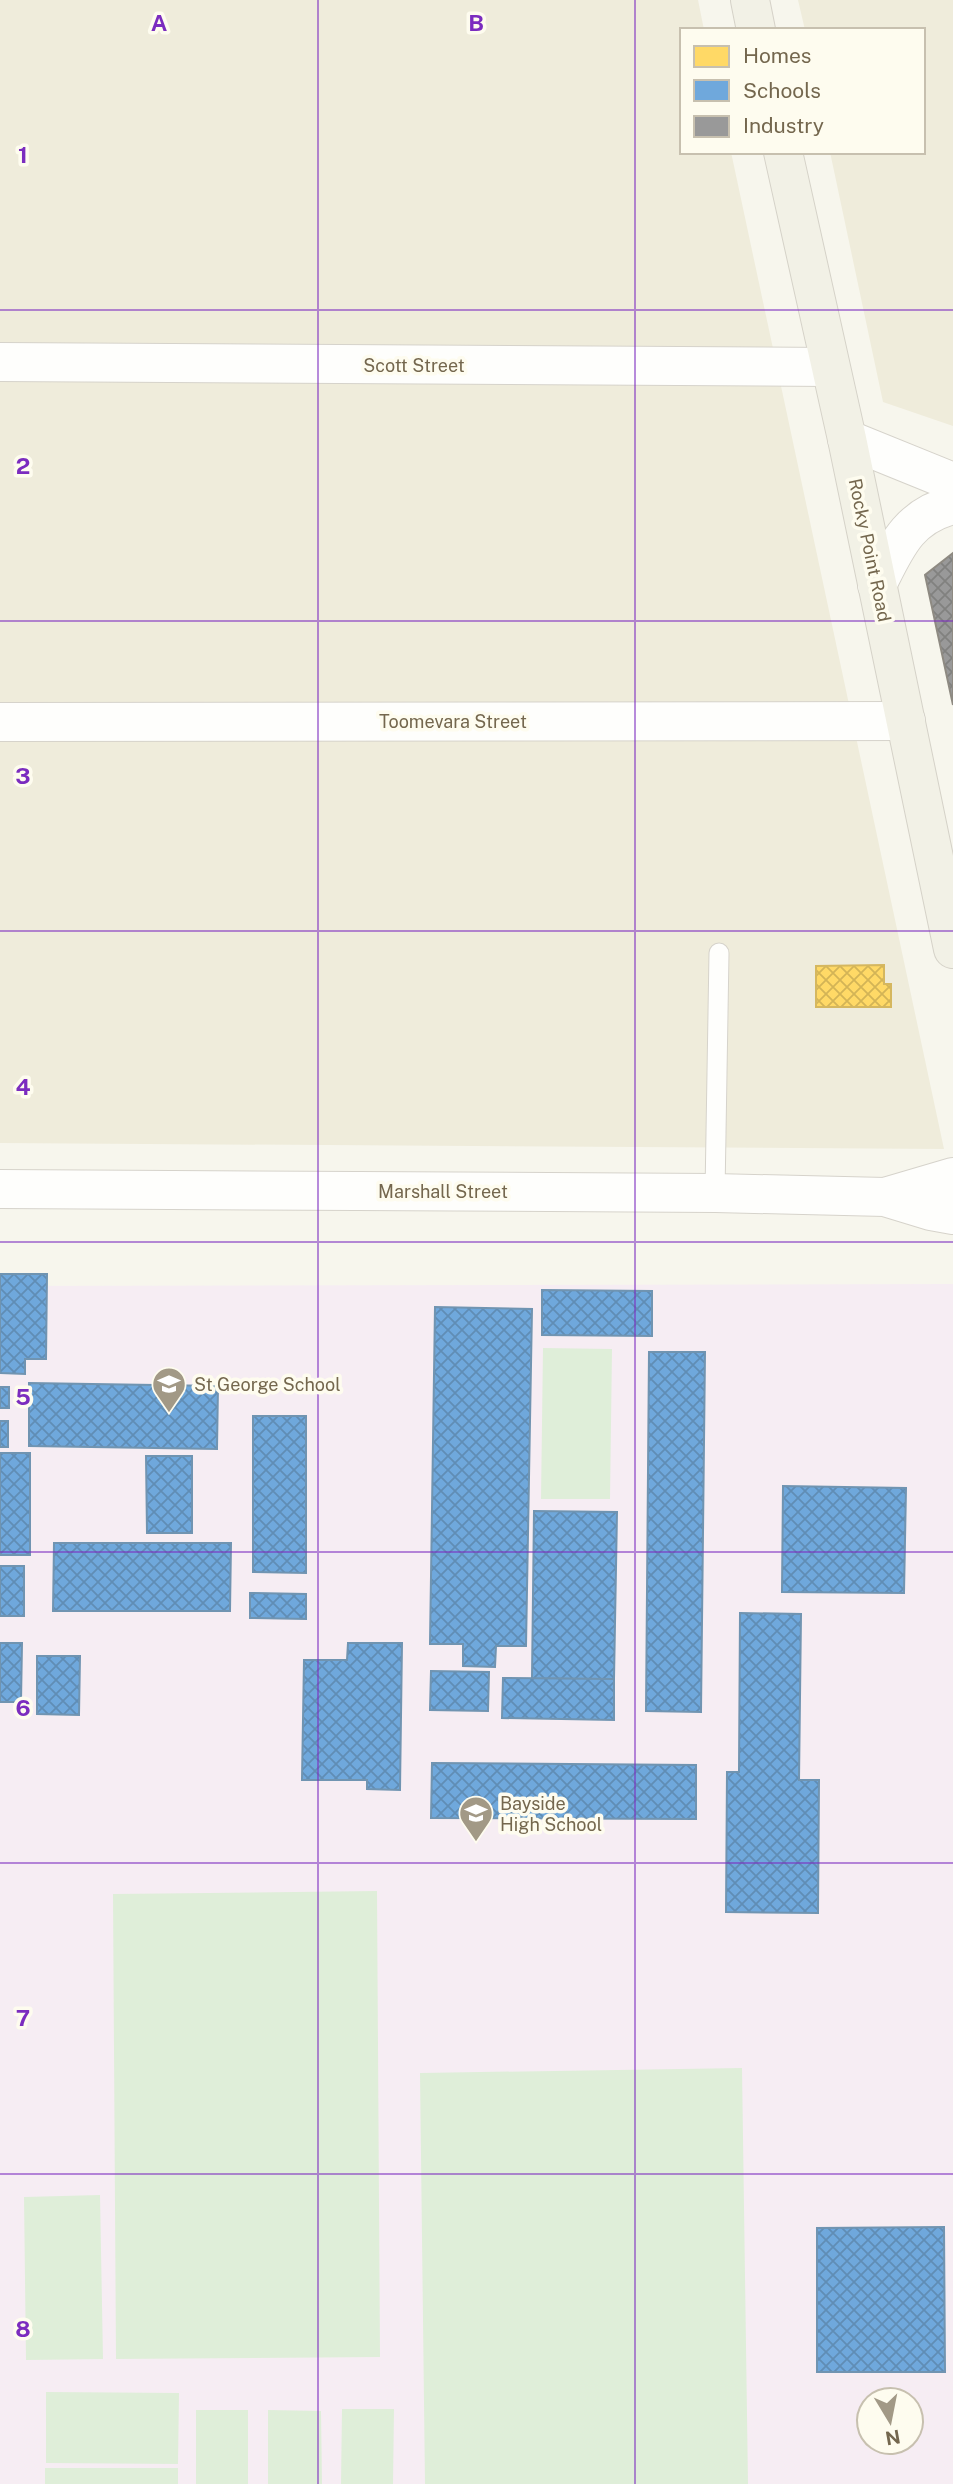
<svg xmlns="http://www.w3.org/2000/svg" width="953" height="2484" font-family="'Public Sans',sans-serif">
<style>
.residential{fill:#efecdb}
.education{fill:#f6edf3;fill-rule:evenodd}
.grass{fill:#dfeed9}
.homes{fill:url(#homes-cross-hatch);stroke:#d5b75f;stroke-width:2}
.schools{fill:url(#schools-cross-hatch);stroke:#7094b1;stroke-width:2}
.industry{fill:url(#industry-cross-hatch);stroke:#8e8a82;stroke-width:2}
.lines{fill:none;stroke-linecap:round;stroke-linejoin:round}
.service-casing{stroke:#d6d3cb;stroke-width:21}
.minor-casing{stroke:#d6d3cb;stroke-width:40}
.primary-casing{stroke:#d5d2c8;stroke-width:40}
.service{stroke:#fefefc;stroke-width:19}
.minor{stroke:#fefefc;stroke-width:38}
.primary{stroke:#f2f1e6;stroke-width:38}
.grid{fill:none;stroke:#7b2cbf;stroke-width:2;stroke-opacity:0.55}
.labels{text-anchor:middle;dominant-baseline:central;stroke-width:7;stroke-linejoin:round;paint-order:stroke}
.street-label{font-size:18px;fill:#74674e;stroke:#fefcef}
.poi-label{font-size:18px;fill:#74674e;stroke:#fefcef;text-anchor:start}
.grid-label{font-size:23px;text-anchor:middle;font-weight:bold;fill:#7b2cbf;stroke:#fefcef;stroke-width:7;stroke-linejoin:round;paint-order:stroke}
</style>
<defs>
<pattern id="homes-cross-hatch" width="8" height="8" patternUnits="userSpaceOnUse" patternTransform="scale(1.75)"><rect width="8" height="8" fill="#ffd966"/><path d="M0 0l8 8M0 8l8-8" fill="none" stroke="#d3b456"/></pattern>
<pattern id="schools-cross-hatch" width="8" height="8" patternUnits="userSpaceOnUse" patternTransform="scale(1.75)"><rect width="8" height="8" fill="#6fa8dc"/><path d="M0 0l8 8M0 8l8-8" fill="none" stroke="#608db5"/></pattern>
<pattern id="industry-cross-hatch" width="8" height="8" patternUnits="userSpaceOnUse" patternTransform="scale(1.75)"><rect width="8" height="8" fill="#999"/><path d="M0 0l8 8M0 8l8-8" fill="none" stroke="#81817f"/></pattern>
</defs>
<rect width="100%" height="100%" fill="#f7f6ed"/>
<path class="residential" d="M0 0H698L704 30H682V152H731L944 1149 0 1143Z
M798 0H953V426L883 402 830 152H923V30H805Z"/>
<path class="education" d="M953 1284V2484H0V1286ZM869 2400H911V2442H869Z"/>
<path class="grass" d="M543 1348 612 1349 610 1499H541Z
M377 1891 380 2357 116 2359 113 1894Z
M742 2068 748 2484H425L420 2073Z
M100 2195 103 2359 26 2360 24 2197Z
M46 2392 179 2393 178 2464 46 2463Z
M342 2409H394L393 2484H341Z
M196 2410H248V2484H196Z
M268 2410 321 2411 322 2484H268Z
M45 2468H178V2484H45Z"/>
<path class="homes" d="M884 965V984H891V1007H816V966Z"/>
<path class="schools" d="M0 1274H47L46 1359H25V1374L0 1373Z
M542 1290 652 1291V1336L542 1335Z
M435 1307 532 1309 526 1646H496L495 1667 463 1666V1644H430Z
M649 1352H705L701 1712 646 1711Z
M29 1383 218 1386 217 1449 29 1446Z
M0 1387H9V1408H0Z
M253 1416H306V1573L253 1572Z
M0 1421H8V1447H0Z
M0 1453H30V1555H0Z
M146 1456H192V1533H147Z
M783 1486 906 1488 904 1593 782 1592Z
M534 1511 617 1512 614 1679 532 1678Z
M54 1543H231L230 1611H53Z
M0 1566H24V1616H0Z
M250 1593 306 1594V1619L250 1618Z
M740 1613 801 1614 799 1780H819L818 1913 726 1912 727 1772H739Z
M0 1643H22L21 1702H0Z
M348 1643H402L400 1790 367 1789V1780H302L304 1660H347Z
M37 1656H80L79 1715 37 1714Z
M431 1671 489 1672 488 1711 430 1710Z
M503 1678 614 1679V1720L502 1718Z
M432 1763 696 1765V1819L431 1818Z
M944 2227 945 2372H817V2228Z"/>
<path class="industry" d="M953 553V705L925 575Z"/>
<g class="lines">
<g class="service-casing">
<path id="service" d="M715 1193 719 953"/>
</g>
<g class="minor-casing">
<path id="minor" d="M0 362 829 367
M847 439 953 482
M877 585C896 547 908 516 953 505
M0 722 906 721
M0 1189 715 1193 885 1197 953 1177
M885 1197 931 1211 953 1215"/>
</g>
<g class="primary-casing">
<path id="primary" d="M750 0 756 30
M783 152 847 439 953 949"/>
</g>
<use href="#service" class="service"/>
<use href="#minor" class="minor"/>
<use href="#primary" class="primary"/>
</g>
<path class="grid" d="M318 0V2484M635 0V2484M0 310H953M0 621H953M0 931H953M0 1242H953M0 1552H953M0 1863H953M0 2174H953"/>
<defs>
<g id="school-pin" transform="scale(1.75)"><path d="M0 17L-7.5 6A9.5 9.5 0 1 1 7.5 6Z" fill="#a29986" stroke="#fefcef"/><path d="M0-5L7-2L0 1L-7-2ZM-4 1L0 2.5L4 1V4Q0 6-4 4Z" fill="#fff"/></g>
</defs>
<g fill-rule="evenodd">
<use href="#school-pin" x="169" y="1384"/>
<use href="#school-pin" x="476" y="1813"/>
</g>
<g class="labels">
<g class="street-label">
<text x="414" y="365">Scott Street</text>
<text transform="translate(870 550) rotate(78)">Rocky Point Road</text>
<text x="453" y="721">Toomevara Street</text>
<text x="443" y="1191">Marshall Street</text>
</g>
<g class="poi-label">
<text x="194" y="1384">St George School</text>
<text x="500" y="1803">Bayside<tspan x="500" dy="21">High School</tspan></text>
</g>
</g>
<g class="grid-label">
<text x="159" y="31">A</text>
<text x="476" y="31">B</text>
<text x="23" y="163">1</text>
<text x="23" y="474">2</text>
<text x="23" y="784">3</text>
<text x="23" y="1095">4</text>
<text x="23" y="1405">5</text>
<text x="23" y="1716">6</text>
<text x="23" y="2026">7</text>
<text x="23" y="2337">8</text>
</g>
<rect x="680" y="28" width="245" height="126" fill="#fefcef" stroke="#c7c0af" stroke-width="2"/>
<rect x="694" y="46" width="35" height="21" fill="#ffd966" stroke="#c7c0af" stroke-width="2"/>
<text x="743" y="63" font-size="21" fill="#74674e">Homes</text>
<rect x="694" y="80" width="35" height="21" fill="#6fa8dc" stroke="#c7c0af" stroke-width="2"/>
<text x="743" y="98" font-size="21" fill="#74674e">Schools</text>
<rect x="694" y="116" width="35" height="21" fill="#999999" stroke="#c7c0af" stroke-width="2"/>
<text x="743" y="133" font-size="21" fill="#74674e">Industry</text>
<g transform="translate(890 2421) rotate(170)"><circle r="33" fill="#fefcef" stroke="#c7c0af" stroke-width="2"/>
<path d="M0-5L12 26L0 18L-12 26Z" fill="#a29986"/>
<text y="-10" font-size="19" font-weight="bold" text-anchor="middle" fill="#74674e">N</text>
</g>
</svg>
